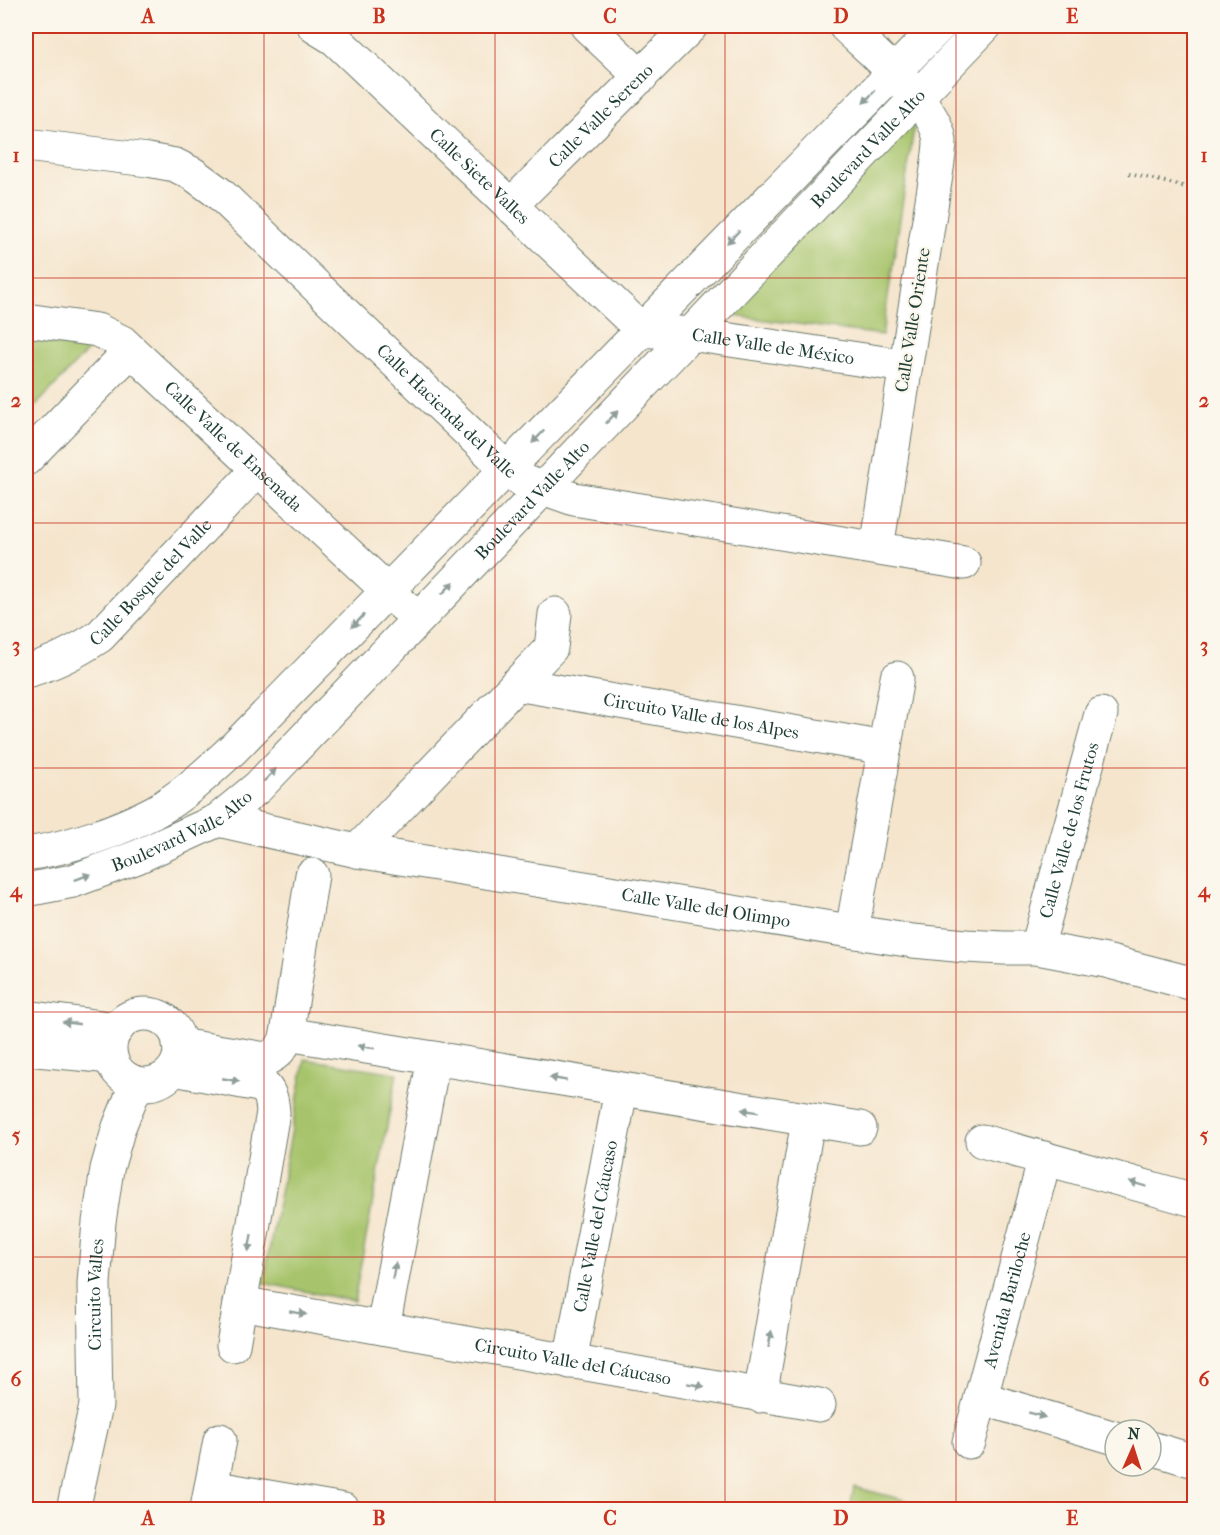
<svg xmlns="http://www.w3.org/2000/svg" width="1220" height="1535" font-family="'IM FELL French Canon',serif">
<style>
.green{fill:#a7c46c;stroke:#638050;stroke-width:1.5}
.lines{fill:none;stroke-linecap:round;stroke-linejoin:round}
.minor-casing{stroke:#6a786a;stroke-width:35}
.path{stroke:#6a786a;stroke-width:4;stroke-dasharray:1.5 4.5;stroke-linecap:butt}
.minor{stroke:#fff;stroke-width:33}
.oneway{fill:#8f9e9a}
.grid{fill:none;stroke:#c8321e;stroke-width:1.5;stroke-opacity:0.55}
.labels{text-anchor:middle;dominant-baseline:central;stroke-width:4.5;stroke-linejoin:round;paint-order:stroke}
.street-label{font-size:18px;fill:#1f3d34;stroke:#fbf7ec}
.neatline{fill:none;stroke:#c8321e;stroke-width:2}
.grid-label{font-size:20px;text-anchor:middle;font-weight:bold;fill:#c8321e}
</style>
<rect width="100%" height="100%" fill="#fbf7ec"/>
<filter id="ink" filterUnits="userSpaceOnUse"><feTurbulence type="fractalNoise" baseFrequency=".0167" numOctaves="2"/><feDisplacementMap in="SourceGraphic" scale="12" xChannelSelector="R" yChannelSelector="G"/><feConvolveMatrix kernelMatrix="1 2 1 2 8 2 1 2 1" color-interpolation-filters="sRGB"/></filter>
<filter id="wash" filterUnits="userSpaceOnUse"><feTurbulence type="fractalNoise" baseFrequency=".008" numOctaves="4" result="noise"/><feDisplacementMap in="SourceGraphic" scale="24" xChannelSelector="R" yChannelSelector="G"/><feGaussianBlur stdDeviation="1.35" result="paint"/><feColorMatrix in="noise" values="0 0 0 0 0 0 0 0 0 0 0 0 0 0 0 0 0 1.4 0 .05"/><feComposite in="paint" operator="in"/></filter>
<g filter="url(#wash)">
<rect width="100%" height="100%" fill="#f5e5cd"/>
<path class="green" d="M917 109 882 335 720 314Z
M26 336 93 345 26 416Z
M305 1059 397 1073 354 1301 263 1283Z
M854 1487 939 1509H850Z"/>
</g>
<g filter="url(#ink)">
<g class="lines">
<g class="minor-casing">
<g id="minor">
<path id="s1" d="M314 26 335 39 642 330 690 334 905 366"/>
<path d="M587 26 641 77"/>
<path d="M845 26C871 51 936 104 940 141 940 150 938 160 937 169L877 548"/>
<path id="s2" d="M26 145 148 160 175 165 193 174 219 193 507 469 523 481 574 499 964 563"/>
<path id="s3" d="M510 206 691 26"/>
<path id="s4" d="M26 320 97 330 122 342 404 606"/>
<path d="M26 459 130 351"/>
<path id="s5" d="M26 671C53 664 76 652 100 636L257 470"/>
<path id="s6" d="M516 684 885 748"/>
<path id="s7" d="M218 820 357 851 868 934 913 941 966 946 1003 948H1037L1106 961 1194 984"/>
<path d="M357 851 551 648 555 614"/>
<path d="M26 854C68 848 116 832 154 812 183 796 209 771 234 748L939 26"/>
<path id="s8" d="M26 890 73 881 137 857 218 820 258 787 985 26"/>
<path d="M852 931 897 678"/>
<path id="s9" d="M1037 948 1101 714"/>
<circle cx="145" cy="1049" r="35"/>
<path d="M26 1017 117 1029"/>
<path d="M287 1034 860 1128"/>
<path d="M179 1045 266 1059C278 1054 284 1047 287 1034L312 875"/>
<path d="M26 1049 111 1057"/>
<path d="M174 1069 264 1086C271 1094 272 1101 273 1112L233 1345"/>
<path d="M982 1141 1194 1200"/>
<path id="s10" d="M240 1303 819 1405"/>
<path d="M383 1328 434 1058"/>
<path id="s11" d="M570 1362 621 1090"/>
<path d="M760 1396 808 1121"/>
<path d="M981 1398 1115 1438"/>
<path id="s12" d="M969 1442 1045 1158"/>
<path d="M1151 1448 1194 1461"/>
<path d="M211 1487 344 1510"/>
<path d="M207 1508 220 1440"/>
<path id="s13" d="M73 1510 96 1405 94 1283 99 1222 107 1169 119 1127 137 1083"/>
</g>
</g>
<path class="path" d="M1129 173 1194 189"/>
<use href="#minor" class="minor"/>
</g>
<defs><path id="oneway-solid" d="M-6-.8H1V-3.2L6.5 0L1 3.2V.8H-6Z" transform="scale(1.5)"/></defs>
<g class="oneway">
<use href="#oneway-solid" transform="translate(869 97) rotate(134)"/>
<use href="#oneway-solid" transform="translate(733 237) rotate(134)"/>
<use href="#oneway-solid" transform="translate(612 417) rotate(-46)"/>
<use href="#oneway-solid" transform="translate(538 437) rotate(134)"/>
<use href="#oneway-solid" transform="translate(448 588) rotate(-46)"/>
<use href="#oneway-solid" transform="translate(358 621) rotate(134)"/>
<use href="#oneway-solid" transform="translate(270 775) rotate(-46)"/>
<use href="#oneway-solid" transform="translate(83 877) rotate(-20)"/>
<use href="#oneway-solid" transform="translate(71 1023) rotate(-172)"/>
<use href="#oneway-solid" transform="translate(366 1047) rotate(-171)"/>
<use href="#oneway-solid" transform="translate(558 1079) rotate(-170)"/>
<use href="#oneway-solid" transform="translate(231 1080) rotate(11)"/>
<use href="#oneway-solid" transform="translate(750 1111) rotate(-171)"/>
<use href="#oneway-solid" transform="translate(1138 1184) rotate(-164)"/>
<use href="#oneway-solid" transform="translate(250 1243) rotate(100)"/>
<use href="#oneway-solid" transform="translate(394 1271) rotate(-79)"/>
<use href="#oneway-solid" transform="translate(298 1313) rotate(10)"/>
<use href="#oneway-solid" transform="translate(770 1339) rotate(-80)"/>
<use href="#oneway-solid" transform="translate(696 1385) rotate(10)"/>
<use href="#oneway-solid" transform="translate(1037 1415) rotate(16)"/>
</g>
</g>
<path class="grid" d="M264 26V1510M495 26V1510M725 26V1510M956 26V1510M26 278H1194M26 523H1194M26 768H1194M26 1012H1194M26 1257H1194"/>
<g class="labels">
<g class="street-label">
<text stroke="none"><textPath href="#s3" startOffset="128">Calle Valle Sereno</textPath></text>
<text stroke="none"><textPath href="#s8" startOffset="1140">Boulevard Valle Alto</textPath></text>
<text stroke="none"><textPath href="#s1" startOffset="224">Calle Siete Valles</textPath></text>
<text transform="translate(913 320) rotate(-81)">Calle Valle Oriente</text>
<text stroke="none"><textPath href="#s1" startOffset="580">Calle Valle de México</textPath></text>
<text stroke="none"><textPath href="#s2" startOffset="518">Calle Hacienda del Valle</textPath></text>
<text stroke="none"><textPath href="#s4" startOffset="252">Calle Valle de Ensenada</textPath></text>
<text stroke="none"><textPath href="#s8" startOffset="654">Boulevard Valle Alto</textPath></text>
<text stroke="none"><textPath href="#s5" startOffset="156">Calle Bosque del Valle</textPath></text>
<text stroke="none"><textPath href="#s6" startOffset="188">Circuito Valle de los Alpes</textPath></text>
<text stroke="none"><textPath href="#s8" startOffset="168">Boulevard Valle Alto</textPath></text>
<text stroke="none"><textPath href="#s9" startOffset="122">Calle Valle de los Frutos</textPath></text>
<text stroke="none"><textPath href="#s7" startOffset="496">Calle Valle del Olimpo</textPath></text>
<text stroke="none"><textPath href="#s11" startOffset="138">Calle Valle del Cáucaso</textPath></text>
<text stroke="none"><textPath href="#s13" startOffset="218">Circuito Valles</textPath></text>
<text stroke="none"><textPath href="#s12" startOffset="147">Avenida Bariloche</textPath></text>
<text stroke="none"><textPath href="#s10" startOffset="338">Circuito Valle del Cáucaso</textPath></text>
</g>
</g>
<rect width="1220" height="1535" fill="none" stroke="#fbf7ec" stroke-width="66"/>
<g transform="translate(1133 1448) rotate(3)"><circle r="28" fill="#fbf7ec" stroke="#a3ada2" stroke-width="1.5"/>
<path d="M0-4.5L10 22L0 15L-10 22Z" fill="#c8321e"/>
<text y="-9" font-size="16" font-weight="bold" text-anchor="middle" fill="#1f3d34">N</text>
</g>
<rect x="33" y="33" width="1154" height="1469" class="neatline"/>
<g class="grid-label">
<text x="148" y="23">A</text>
<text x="379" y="23">B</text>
<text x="610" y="23">C</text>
<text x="841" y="23">D</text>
<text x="1072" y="23">E</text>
<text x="16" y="162">1</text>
<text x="1204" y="162">1</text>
<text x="16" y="407">2</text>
<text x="1204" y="407">2</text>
<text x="16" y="652">3</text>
<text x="1204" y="652">3</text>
<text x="16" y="897">4</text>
<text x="1204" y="897">4</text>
<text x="16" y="1142">5</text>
<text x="1204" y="1142">5</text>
<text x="16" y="1386">6</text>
<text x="1204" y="1386">6</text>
<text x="148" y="1525">A</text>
<text x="379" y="1525">B</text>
<text x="610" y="1525">C</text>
<text x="841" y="1525">D</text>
<text x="1072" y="1525">E</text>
</g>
</svg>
